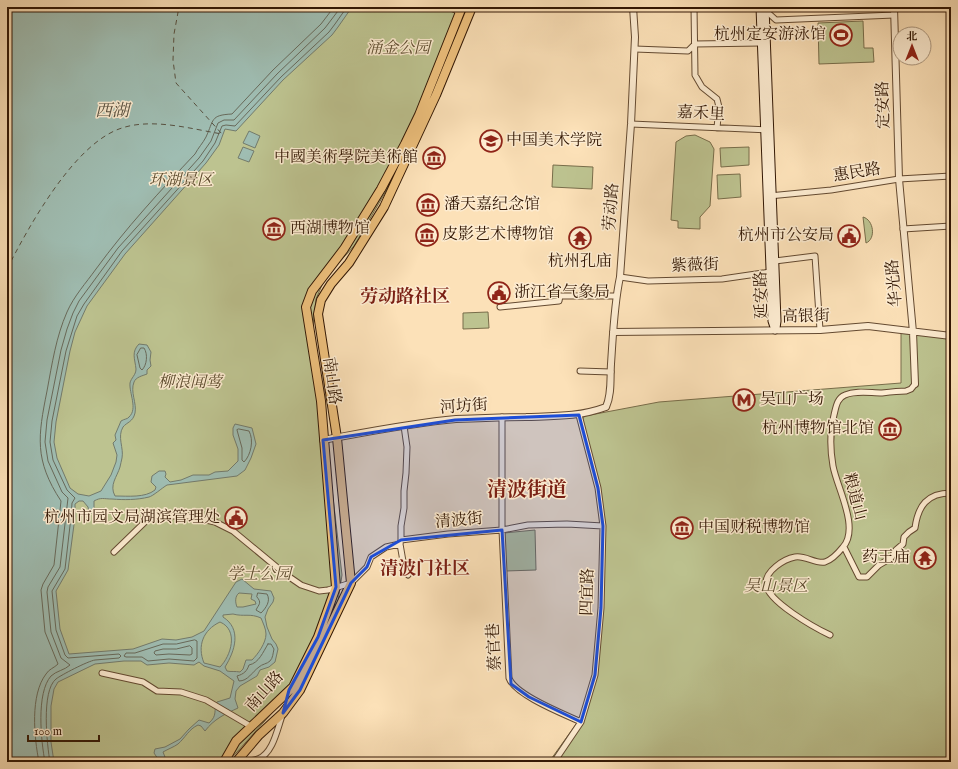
<svg xmlns="http://www.w3.org/2000/svg" width="958" height="769" font-family="'IM FELL English','Noto Serif SC',serif">
<style>
.green{fill:#bdc390;stroke:#786d4a}
.water{fill:#9fbdb2;stroke:#737b6c;fill-rule:evenodd}
.lines{fill:none;stroke-linecap:round;stroke-linejoin:round}
.shore{stroke:#686a5b;stroke-width:1}
.ferry{stroke:#585141;stroke-width:1;stroke-dasharray:5 4;stroke-linecap:butt}
.minor-casing{stroke:#644a31;stroke-width:7}
.tertiary-casing{stroke:#644a31;stroke-width:8}
.secondary-casing{stroke:#321704;stroke-width:9}
.primary-casing{stroke:#321704;stroke-width:10}
.minor{stroke:#fdecd1;stroke-width:5}
.tertiary{stroke:#fdecd1;stroke-width:6}
.secondary{stroke:#fdecd1;stroke-width:7}
.primary{stroke:#eec07c;stroke-width:8}
.marked{fill:#1d4ed8;fill-opacity:0.2;stroke:#1d4ed8;stroke-width:3;stroke-linejoin:round}
.labels{text-anchor:middle;dominant-baseline:central;stroke-width:3;stroke-linejoin:round;paint-order:stroke}
.poi-label{font-size:16px;fill:#321704;stroke:#fdecd1;text-anchor:start}
.park-label{font-size:16px;font-style:italic;fill:#5c4b2e;stroke:#fdecd1}
.street-label{font-size:16px;fill:#321704;stroke:#fdecd1}
.water-label{font-size:17px;font-style:italic;fill:#585141;stroke:#fdecd1}
.quarter-label{font-size:18px;font-weight:bold;fill:#7a1f14;stroke:#fdecd1}
.district-label{font-size:20px;font-weight:bold;fill:#7a1f14;stroke:#fdecd1}
</style>
<rect width="100%" height="100%" fill="#fce1b8"/>
<filter id="stains"><feTurbulence type="fractalNoise" baseFrequency=".005" numOctaves="4"/><feColorMatrix values="0 0 0 0 .2 0 0 0 0 .09 0 0 0 0 .02 0 0 0 .5 -.17"/></filter>
<radialGradient id="worn" r=".72"><stop offset=".6" stop-color="#630" stop-opacity="0"/><stop offset="1" stop-color="#630" stop-opacity=".3"/></radialGradient>
<path class="green" d="M7 7H464L416 132 393 179 354 246 325 278 316 299 313 325 342 575 338 601 299 683 228 762H7Z
M863 21 864 48H873L874 62 819 64 818 23Z
M695 135 710 142 714 149 710 206 700 217V229L678 228V221L671 220 676 142 686 136Z
M749 147V165L721 167 720 148Z
M553 165 593 167 592 189 552 187Z
M740 174 741 197 718 199 717 175Z
M863 217C874 220 876 239 866 243Z
M488 312 489 328 463 329V313Z
M901 333H951V762H549L584 713 598 652 602 505 580 422 585 416 659 402 901 383Z
M535 530 536 570 506 571 504 533Z"/>
<path class="water" d="M7 7H352L338 27 332 35 283 80 236 131 225 129 219 145 206 163 125 254 87 306 75 332 70 351 56 422 54 442 57 458 70 488 78 494 89 496 101 491 111 475 116 462 117 455 113 443 116 440 115 435 121 421C124 419 128 419 129 417 138 409 129 393 130 383 131 378 136 375 136 369 135 359 131 352 139 344L147 345 151 352 150 360 151 366 147 370V374C142 376 136 377 134 382 130 392 137 403 135 413 133 422 127 422 123 427 117 437 124 448 122 458 121 461 121 464 120 467 117 477 109 485 115 496 128 496 145 498 155 490L156 487 151 482 152 476 159 471H165L166 474 165 477 170 482 181 480 193 475H209L215 472 228 471 238 461V449L233 435V428L235 424 252 428 256 444 251 458 245 470 237 476 167 485C162 488 153 496 149 497 137 500 124 500 112 499 104 499 101 497 94 501V513H89L88 507 83 501H79L75 504V517L68 570 56 591 60 629 69 654 133 649 162 639 176 640 192 637 204 631 236 582 242 579 254 589 271 591 274 598 273 602 268 609 265 617 267 627 272 639 276 644 278 649 275 662 269 667 260 670 257 676 240 686 236 691 235 699 238 708C225 714 214 719 205 731L201 726 198 725C189 729 185 738 178 744 174 747 168 749 163 752L167 762H160L154 753 155 749 165 747 180 739 189 729 199 720 209 723C218 715 213 711 217 702L230 698 234 681 220 671 204 666 199 662 194 665 169 663 147 665 141 661H124L95 664 58 682 54 689 51 706V742L54 762H7ZM239 593 252 594 251 599 255 601 256 604 243 607H237C235 602 235 596 239 593ZM233 614C244 617 250 613 261 618 263 623 266 629 266 634 266 643 258 654 252 660H246L243 669 240 672C235 671 231 672 227 671L225 667C235 651 242 629 223 617V615ZM220 622C239 630 231 656 220 667L204 663C197 646 203 630 220 622Z
M249 131 260 136 255 148 243 143Z
M243 147 254 151 249 162 238 158Z"/>
<g class="lines">
<path class="shore" d="M141 348H144C148 354 147 365 142 370L140 368 137 355Z
M239 429 249 431C254 440 251 455 244 462L242 460V448L237 430Z
M258 593 267 594C271 601 266 608 261 613L256 610C259 604 262 603 257 597Z
M195 640 197 641V658L194 661 169 659 148 661 142 657H126L124 656 126 653H135L163 644H176Z
M268 644H271L274 649C273 653 273 658 270 661 267 664 262 664 259 667 252 672 248 681 239 681L237 676C244 674 247 671 249 665 259 663 263 652 268 644Z
M190 646 192 648V654L190 655 169 654 156 655 154 653 155 651 163 649H176Z
M39 762C34 737 30 695 46 674 49 669 54 668 58 664L45 632 41 590 43 584 54 565 61 501C34 460 38 436 47 391 52 364 56 337 67 312 74 296 86 283 96 269 126 228 160 191 195 154 198 148 203 143 206 137 214 120 210 115 232 114L273 70 321 24 334 7
M45 762C41 741 36 693 51 676 56 671 65 670 70 665L61 658 51 632 47 592 48 587 60 567 68 498 62 492 48 461 45 442 47 420 61 350 67 329 73 313 79 301 118 248 199 158 211 141 218 123 224 120H234L277 74 325 28 341 7
M50 762C47 745 41 691 56 679 61 675 88 661 95 660 103 659 111 659 119 658L121 656 119 654 68 658 65 655 56 630 52 591 65 569 71 517 72 503 75 498 67 490 53 460 50 442 52 421 66 351 77 316 84 304 122 251 203 161 215 143 222 126 226 125 235 126 281 77 329 32 335 24 347 7"/>
<path class="ferry" d="M7 269C29 226 73 146 119 129 151 117 191 129 222 134L176 83 173 60 174 34 179 7"/>
<g class="minor-casing">
<path id="minor" d="M449 7 460 12
M694 7 695 75 702 87 717 99 719 107 717 128
M765 10 776 20 894 15
M635 49 688 51 695 44 761 43
M631 124 768 130
M769 196 831 190 899 179 951 176
M903 229 951 226
M775 261 815 256 820 330
M620 277 648 281 722 279 770 272
M500 307 559 301 560 296H616
M580 371 611 372
M502 417V530L509 678C515 695 564 714 581 722
M401 540V526L404 508V491L406 473 407 447 404 426
M400 544 404 567 408 575
M844 547 859 577H867L879 565 891 558 896 550 903 544 904 537 909 532 915 528C918 506 927 493 951 493
M114 552 147 520 155 516H188L215 522 233 531 285 574 301 585 319 591 328 590 351 583 367 567 371 557 386 547 400 544 401 540 448 534 502 530 528 525 567 524 603 526
M830 635C815 628 767 601 766 584 765 571 784 559 795 557 805 555 815 564 825 562 831 560 839 552 843 547 860 528 837 488 833 466 830 449 830 431 834 415 836 407 837 398 845 395 856 390 870 393 882 393 890 392 898 391 906 391L911 389 915 384
M102 673 143 682 157 691 181 692 206 700 252 727
M246 762C250 761 254 760 258 759 273 753 277 730 282 716
M554 762 581 722 595 675 601 608 603 526 598 488 579 415"/>
</g>
<g class="tertiary-casing">
<path id="tertiary" d="M894 7 899 179 913 332 915 384
M613 332 820 330 868 326 951 336
M323 440C367 432 411 423 456 419 479 418 502 417 526 417 554 416 579 417 606 407 612 394 610 378 611 364 613 335 614 305 620 277L631 124 635 37 633 7"/>
</g>
<g class="secondary-casing">
<path id="secondary" d="M760 7 772 321 775 330
M765 7 777 321 776 328"/>
</g>
<g class="primary-casing">
<path id="primary" d="M224 762 236 741 293 687 318 637 336 587 321 401 306 307 312 291 344 249 381 189 405 144 419 115 462 7
M236 762 259 735 283 713 300 690 351 583 337 438 318 314 321 300 331 284 349 263 384 207 436 95 472 7"/>
</g>
<use href="#minor" class="minor"/>
<use href="#tertiary" class="tertiary"/>
<use href="#secondary" class="secondary"/>
<use href="#primary" class="primary"/>
</g>
<path class="marked" d="M579 415 598 488 603 526 601 608 595 675 581 722 529 697 511 684 502 530 401 540 371 557 367 567 351 583 300 690 283 713 289 690 318 637 336 587 323 440 455 420Z"/>
<defs>
<g id="stadium-ring" transform="scale(1.15)"><circle r="9.5" fill="#fdecd1" stroke="#8f2418" stroke-width="1.5"/><path d="M0-5a6.5 5 0 1 0 0 10a6.5 5 0 1 0 0-10ZM-3.5-1.8h7v3.6h-7Z" fill="#8f2418"/></g>
<g id="university-ring" transform="scale(1.15)"><circle r="9.5" fill="#fdecd1" stroke="#8f2418" stroke-width="1.5"/><path d="M0-5L7-2L0 1L-7-2ZM-4 1L0 2.5L4 1V4Q0 6-4 4Z" fill="#8f2418"/></g>
<g id="museum-ring" transform="scale(1.15)"><circle r="9.5" fill="#fdecd1" stroke="#8f2418" stroke-width="1.5"/><path d="M0-6L6-3V-2H-6V-3ZM-5-1h2V3h-2ZM-1-1h2V3h-2ZM3-1h2V3H3ZM-6 4H6V6H-6Z" fill="#8f2418"/></g>
<g id="civic-ring" transform="scale(1.15)"><circle r="9.5" fill="#fdecd1" stroke="#8f2418" stroke-width="1.5"/><path d="M-.6-6.5H3V-4.5H.6V-3L4-1V1h2V6H-6V1h2V-1L-.6-3ZM-1.2 2.5V6h2.4V2.5Z" fill="#8f2418"/></g>
<g id="temple-ring" transform="scale(1.15)"><circle r="9.5" fill="#fdecd1" stroke="#8f2418" stroke-width="1.5"/><path d="M0-6L5-2H3V0L6.5 2.5H4V6H1.5V3h-3V6H-4V2.5H-6.5L-3 0V-2H-5Z" fill="#8f2418"/></g>
<g id="metro-ring" transform="scale(1.15)"><circle r="9.5" fill="#fdecd1" stroke="#8f2418" stroke-width="1.5"/><path d="M-5.5 5V-5H-3L0 0L3-5H5.5V5H3V-.5L0 4L-3-.5V5Z" fill="#8f2418"/></g>
</defs>
<g fill-rule="evenodd">
<use href="#stadium-ring" x="841" y="35"/>
<use href="#university-ring" x="491" y="141"/>
<use href="#museum-ring" x="434" y="158"/>
<use href="#museum-ring" x="428" y="205"/>
<use href="#museum-ring" x="274" y="229"/>
<use href="#museum-ring" x="427" y="235"/>
<use href="#civic-ring" x="849" y="236"/>
<use href="#temple-ring" x="580" y="238"/>
<use href="#civic-ring" x="499" y="293"/>
<use href="#metro-ring" x="744" y="400"/>
<use href="#museum-ring" x="890" y="429"/>
<use href="#civic-ring" x="236" y="518"/>
<use href="#museum-ring" x="682" y="528"/>
<use href="#temple-ring" x="925" y="558"/>
</g>
<g class="labels">
<g class="poi-label">
<text x="826" y="35" text-anchor="end">杭州定安游泳馆</text>
<text x="506" y="141">中国美术学院</text>
<text x="418" y="158" text-anchor="end">中國美術學院美術館</text>
<text x="444" y="205">潘天嘉纪念馆</text>
<text x="290" y="229">西湖博物馆</text>
<text x="442" y="235">皮影艺术博物馆</text>
<text x="834" y="236" text-anchor="end">杭州市公安局</text>
<text x="580" y="262" text-anchor="middle">杭州孔庙</text>
<text x="514" y="293">浙江省气象局</text>
<text x="760" y="400">吴山广场</text>
<text x="874" y="429" text-anchor="end">杭州博物馆北馆</text>
<text x="220" y="518" text-anchor="end">杭州市园文局湖滨管理处</text>
<text x="698" y="528">中国财税博物馆</text>
<text x="910" y="558" text-anchor="end">药王庙</text>
</g>
<g class="park-label">
<text x="398" y="49">涌金公园</text>
<text x="181" y="181">环湖景区</text>
<text x="190" y="383">柳浪闻莺</text>
<text x="259" y="575">学士公园</text>
<text x="776" y="587">吴山景区</text>
</g>
<g class="street-label">
<text transform="translate(884 105) rotate(-92)">定安路</text>
<text transform="translate(701 114) rotate(3)">嘉禾里</text>
<text transform="translate(857 173) rotate(-9)">惠民路</text>
<text transform="translate(612 207) rotate(-86)">劳动路</text>
<text transform="translate(695 266) rotate(-2)">紫薇街</text>
<text transform="translate(895 283) rotate(-95)">华光路</text>
<text transform="translate(762 295) rotate(-91)">延安路</text>
<text transform="translate(806 317) rotate(-1)">高银街</text>
<text transform="translate(331 381) rotate(82)">南山路</text>
<text transform="translate(464 407) rotate(-4)">河坊街</text>
<text transform="translate(854 497) rotate(75)">粮道山</text>
<text transform="translate(459 521) rotate(-5)">清波街</text>
<text transform="translate(588 592) rotate(-88)">四宜路</text>
<text transform="translate(495 647) rotate(-93)">蔡官巷</text>
<text transform="translate(265 692) rotate(-48)">南山路</text>
</g>
<g class="water-label">
<text x="112" y="111">西湖</text>
</g>
<g class="quarter-label">
<text x="405" y="297">劳动路社区</text>
<text x="425" y="569">清波门社区</text>
</g>
<g class="district-label">
<text x="527" y="490">清波街道</text>
</g>
</g>
<rect width="958" height="769" fill="none" stroke="#fce1b8" stroke-width="24"/>
<rect x="8" y="8" width="942" height="753" fill="none" stroke="#321704" stroke-width="2"/>
<rect x="12" y="12" width="934" height="745" fill="none" stroke="#321704"/>
<g transform="translate(912 46)"><circle r="19" fill="#fdecd1" stroke="#ac977f"/>
<path d="M0-3L7 15L0 10L-7 15Z" fill="#8f2418"/>
<text y="-6" font-size="11" font-weight="bold" text-anchor="middle" fill="#321704">北</text>
</g>
<path d="M28 735v6h71v-6" fill="none" stroke="#321704" stroke-width="2"/>
<text x="34" y="735" font-size="12" fill="#321704" stroke="#fdecd1" stroke-width="3" paint-order="stroke">100 m</text>
<rect width="100%" height="100%" filter="url(#stains)"/>
<rect width="100%" height="100%" fill="url(#worn)"/>
</svg>
